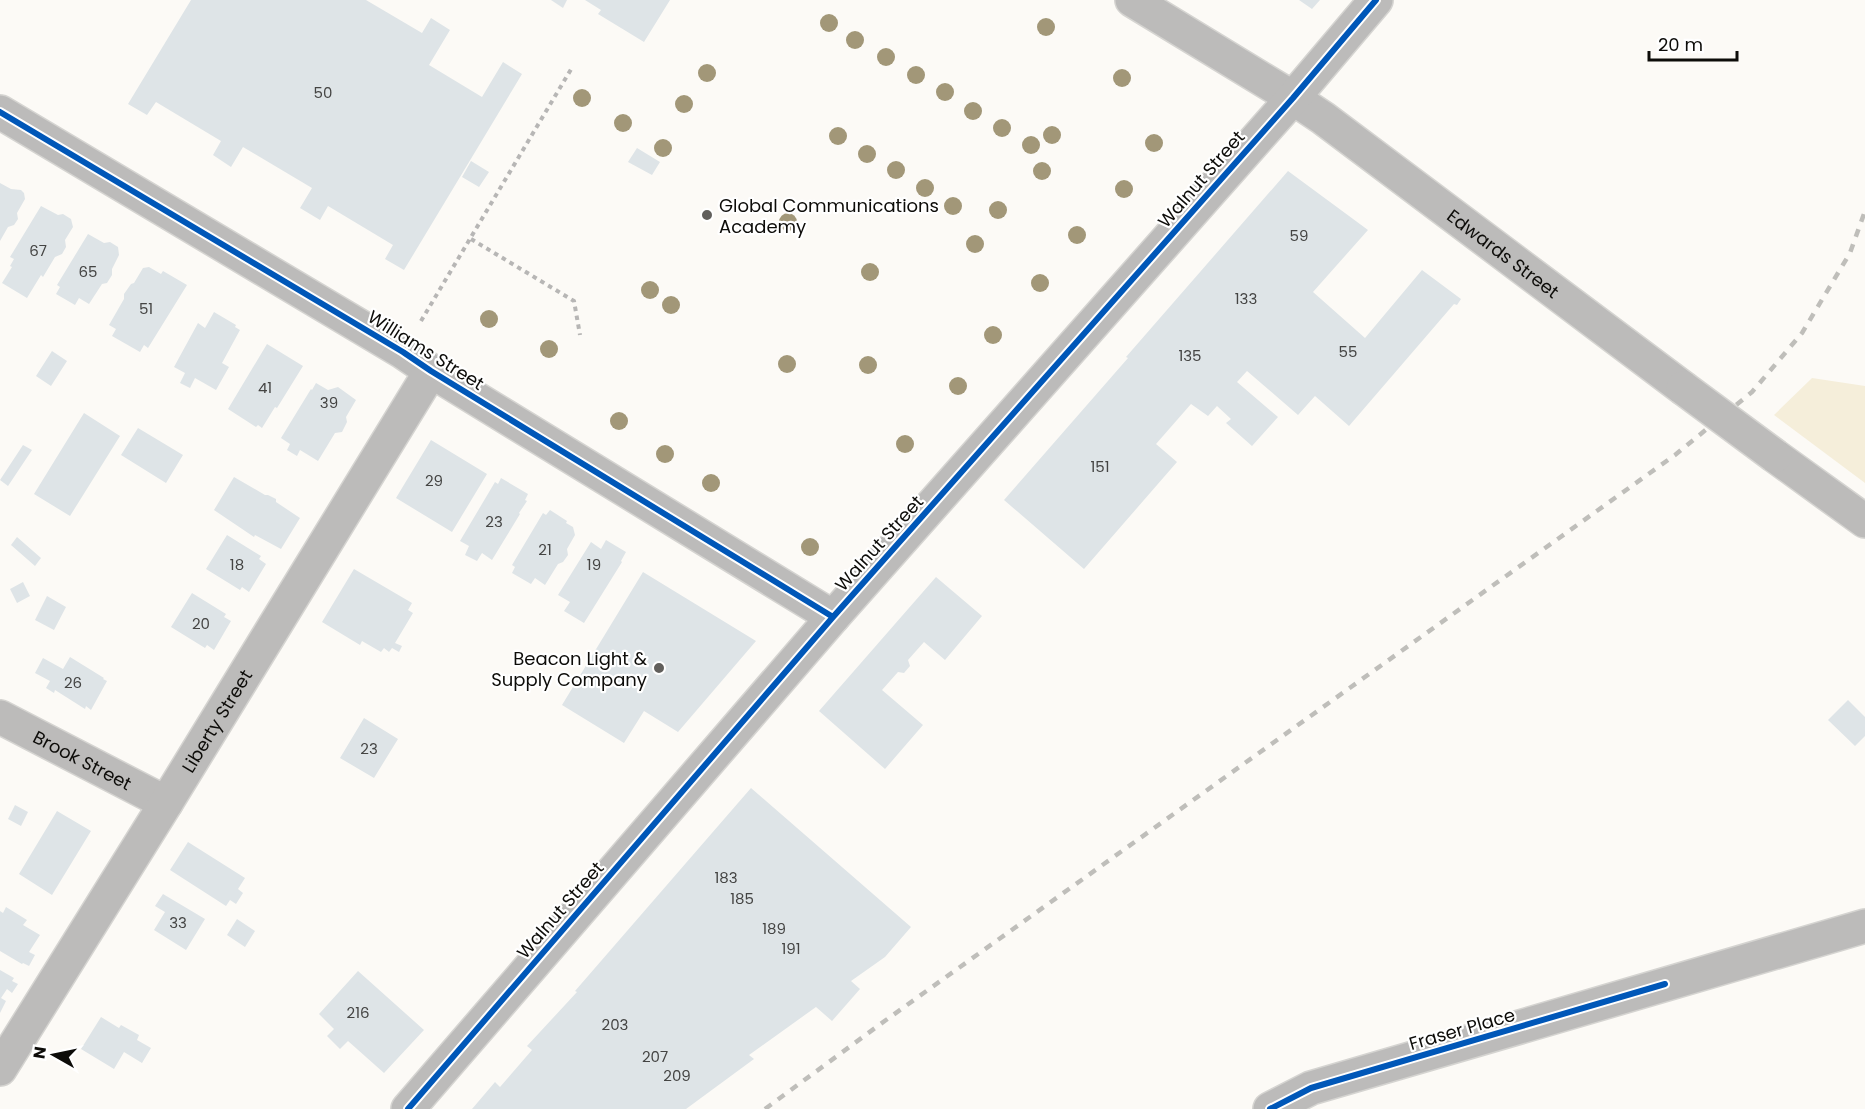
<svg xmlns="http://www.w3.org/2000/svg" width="1865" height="1109" font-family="Poppins,sans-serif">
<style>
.green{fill:#f5eeda}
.building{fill:#dee4e7}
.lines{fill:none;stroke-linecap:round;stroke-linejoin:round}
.minor-casing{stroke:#d5d4d1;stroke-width:36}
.path{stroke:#b7b6b5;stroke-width:4;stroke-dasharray:4.5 4.5;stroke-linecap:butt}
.minor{stroke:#bcbbba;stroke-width:33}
.rail{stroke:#bfbeba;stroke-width:4.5;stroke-dasharray:8 8;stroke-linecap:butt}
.minor-bridge-casing{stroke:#d5d4d1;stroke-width:36;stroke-linecap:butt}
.minor-bridge{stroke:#bcbbba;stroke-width:33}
.cycleway-casing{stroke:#fff;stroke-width:10}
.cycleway{stroke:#0057b8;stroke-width:6}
.tree{fill:#a29778}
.poi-dot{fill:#615f5c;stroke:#fff;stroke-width:2}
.labels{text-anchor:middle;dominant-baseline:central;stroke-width:4.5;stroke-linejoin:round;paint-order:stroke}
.number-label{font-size:15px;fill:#444443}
.street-label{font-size:18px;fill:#0d0c09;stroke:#fff}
.poi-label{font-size:18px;fill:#0d0c09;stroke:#fff;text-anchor:start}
</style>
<rect width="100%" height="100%" fill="#fcfaf6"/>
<path class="green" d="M1812 378 1865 386V483L1774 415Z"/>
<path class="building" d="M191 0H366L422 33 431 18 450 30 429 65 482 97 503 62 522 74 404 270 385 259 393 245 328 206 320 220 300 208 312 188 243 147 231 167 213 155 221 141 156 102 147 115 128 104Z
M551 0H567L563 8Z
M585 0H670L644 42 598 14 601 10Z
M1299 0H1320L1312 9Z
M637 148 660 162 652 175 628 162Z
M471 161 489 172 479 187 462 177Z
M1288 171 1368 230 1313 292 1365 338 1422 270 1461 299 1457 305 1454 304 1349 426 1315 396 1298 415 1247 371 1237 382 1278 417 1252 446 1226 423 1231 419 1217 406 1208 416 1191 404 1156 444 1177 462 1084 569 1004 500 1128 358 1126 357Z
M0 183 11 189 21 190 24 193 25 199 17 213 18 219 14 225 8 227 0 241Z
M41 206 58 215 63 214 71 219 73 227 65 240 66 247 62 254 55 257 43 277 41 275 27 298 2 283 12 267 10 266 14 259 10 257Z
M88 234 104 243 110 242 118 247 119 255 112 269V275L107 283 102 284 89 304 79 298 75 305 56 294 60 287 57 285Z
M149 267 161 274 163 271 187 285 148 348 144 345 140 352 112 336 116 329 109 325 124 299V294L131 284 134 283 143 268Z
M214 312 236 325 235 327 240 330 222 363 229 367 216 390 195 378 190 388 180 383 185 373 174 367 198 323 205 328Z
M267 344 303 366 277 408 275 407 262 428 258 425 256 427 228 409Z
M52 351 67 361 51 386 36 376Z
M316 383 328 390 338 387 356 400 346 417 347 422 342 432 335 433 318 461 300 450 297 456 287 450 290 444 281 438 311 389 312 390Z
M84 413 120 436 70 516 34 494Z
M138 428 183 455 166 483 121 455Z
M431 440 487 474 452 532 396 498Z
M23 445 32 450 8 486 0 480Z
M234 477 265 495H268L276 499V502L300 518 281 549 255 535 254 537 214 510Z
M501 478 528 494 525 500 527 501 519 513 520 514 492 560 482 553 477 561 465 555 469 546 460 541 495 482 498 484Z
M550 510 567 521 566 523 573 527 575 535 567 549 568 555 563 562 558 564 545 585 535 578 531 584 512 573 515 567 512 565 543 513 546 515Z
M227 535 261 556 259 559 266 564 249 592 242 587 240 590 206 569Z
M17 537 41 558 35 566 11 545Z
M606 540 626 552 621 561 622 562 584 623 564 611 570 602 558 595 591 542 601 549Z
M354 569 412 603 408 610 413 613 395 643 402 646 399 652 392 648 389 652 384 648 381 652 362 641 360 645 322 622Z
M643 572 756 641 678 732 644 711 624 743 562 705Z
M936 577 982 616 945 660 924 642 908 660 910 666 904 673 898 672 882 690 923 725 885 769 819 711Z
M23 582 30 596 17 603 10 589Z
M192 593 226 614 224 617 231 621 214 650 207 645 205 648 171 627Z
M47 596 66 607 54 630 35 620Z
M70 657 104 678 103 679 107 681 91 710 86 706 85 709 55 690 54 693 46 688 50 681 35 673 43 658 63 669Z
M1848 700 1865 717V736L1855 746 1828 720Z
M364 718 398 739 374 778 340 758Z
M751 788 911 927 885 957 851 981 860 989 832 1021 816 1007 749 1055 754 1059 686 1109H472L495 1082 500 1087 532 1050 527 1046 577 992 575 991Z
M15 805 28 812 21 826 8 819Z
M57 811 91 831 52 895 19 874Z
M188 842 245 878 238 889 243 893 236 904 230 900 226 906 170 870Z
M163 894 205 919 186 950 154 930 165 912 155 906Z
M6 907 27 920 23 925 40 935 29 952 35 955 29 966 23 963 22 964 0 951V911L3 913Z
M237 919 255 931 245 947 227 935Z
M0 970 14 978 12 981 18 984 12 993 7 989 1 998 6 1001 0 1013Z
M358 971 424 1030 384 1073 348 1041 340 1049 327 1036 334 1029 319 1014Z
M101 1017 119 1028 121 1025 139 1035 137 1040 151 1048 142 1063 124 1052 114 1069 81 1049Z"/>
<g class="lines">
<g class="minor-casing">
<g id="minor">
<path id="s1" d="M1132 0 1293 98 1323 118 1683 388"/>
<path d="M0 112 403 352 431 371 833 617"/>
<path d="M1775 456 1865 521"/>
<path id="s2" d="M0 717 166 803"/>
<path id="s3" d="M0 1069 166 803 431 371"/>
<path d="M408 1109 833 617 1293 98 1376 0"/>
<path d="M1270 1109 1311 1088 1865 926"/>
</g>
</g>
<path class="path" d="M471 239 574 301 580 335
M421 321 573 66"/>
<use href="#minor" class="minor"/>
<path class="rail" d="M765 1109 886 1020 1675 455 1752 392 1802 333 1850 253 1865 211"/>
<g class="minor-bridge-casing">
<path id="minor-bridge" d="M1683 388 1775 456"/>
</g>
<use href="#minor-bridge" class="minor-bridge"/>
<g class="cycleway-casing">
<path id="cycleway" d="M0 112 403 352 431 371 833 617
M408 1109 833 617 1293 98 1376 0
M1270 1109 1311 1088 1665 984"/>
</g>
<use href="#cycleway" class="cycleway"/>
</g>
<g class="tree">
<circle cx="829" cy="23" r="9"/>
<circle cx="1046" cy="27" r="9"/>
<circle cx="855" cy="40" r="9"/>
<circle cx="886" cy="57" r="9"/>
<circle cx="707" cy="73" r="9"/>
<circle cx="916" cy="75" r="9"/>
<circle cx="1122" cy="78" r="9"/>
<circle cx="945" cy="92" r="9"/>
<circle cx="582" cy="98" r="9"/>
<circle cx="684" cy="104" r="9"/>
<circle cx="973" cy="111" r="9"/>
<circle cx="623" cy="123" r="9"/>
<circle cx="1002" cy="128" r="9"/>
<circle cx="1052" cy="135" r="9"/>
<circle cx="838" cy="136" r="9"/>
<circle cx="1154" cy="143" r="9"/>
<circle cx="1031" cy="145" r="9"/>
<circle cx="663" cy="148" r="9"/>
<circle cx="867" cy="154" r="9"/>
<circle cx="896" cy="170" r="9"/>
<circle cx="1042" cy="171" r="9"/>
<circle cx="925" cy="188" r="9"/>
<circle cx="1124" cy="189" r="9"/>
<circle cx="953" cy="206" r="9"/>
<circle cx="998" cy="210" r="9"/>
<circle cx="788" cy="222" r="9"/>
<circle cx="1077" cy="235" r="9"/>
<circle cx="975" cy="244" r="9"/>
<circle cx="870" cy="272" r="9"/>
<circle cx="1040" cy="283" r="9"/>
<circle cx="650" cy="290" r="9"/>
<circle cx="671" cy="305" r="9"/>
<circle cx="489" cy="319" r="9"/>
<circle cx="993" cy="335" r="9"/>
<circle cx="549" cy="349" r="9"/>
<circle cx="787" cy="364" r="9"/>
<circle cx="868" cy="365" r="9"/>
<circle cx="958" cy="386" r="9"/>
<circle cx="619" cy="421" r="9"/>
<circle cx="905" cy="444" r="9"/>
<circle cx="665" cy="454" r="9"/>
<circle cx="711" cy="483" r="9"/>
<circle cx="810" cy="547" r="9"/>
</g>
<g class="poi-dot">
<circle cx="707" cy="215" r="6"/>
<circle cx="659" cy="668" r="6"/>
</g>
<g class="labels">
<g class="number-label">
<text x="323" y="92">50</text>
<text x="1299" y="235">59</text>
<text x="38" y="250">67</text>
<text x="88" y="271">65</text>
<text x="1246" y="298">133</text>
<text x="146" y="308">51</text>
<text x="1348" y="351">55</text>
<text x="1190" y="355">135</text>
<text x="265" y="387">41</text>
<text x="329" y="402">39</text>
<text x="1100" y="466">151</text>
<text x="434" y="480">29</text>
<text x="494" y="521">23</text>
<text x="545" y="549">21</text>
<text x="237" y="564">18</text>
<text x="594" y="564">19</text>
<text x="201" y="623">20</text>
<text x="73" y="682">26</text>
<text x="369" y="748">23</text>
<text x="726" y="877">183</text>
<text x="742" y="898">185</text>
<text x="178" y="922">33</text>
<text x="774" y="928">189</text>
<text x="791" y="948">191</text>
<text x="358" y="1012">216</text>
<text x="615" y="1024">203</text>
<text x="655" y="1056">207</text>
<text x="677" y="1075">209</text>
</g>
<g class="street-label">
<text transform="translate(1201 179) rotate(-49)">Walnut Street</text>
<text stroke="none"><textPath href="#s1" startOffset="450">Edwards Street</textPath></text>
<text transform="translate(426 350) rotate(32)">Williams Street</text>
<text transform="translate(879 543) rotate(-48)">Walnut Street</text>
<text stroke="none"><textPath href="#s3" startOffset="410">Liberty Street</textPath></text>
<text stroke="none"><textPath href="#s2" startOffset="93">Brook Street</textPath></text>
<text transform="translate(560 910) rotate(-49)">Walnut Street</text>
<text transform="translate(1462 1029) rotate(-16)">Fraser Place</text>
</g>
<g class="poi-label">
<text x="719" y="205">Global Communications<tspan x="719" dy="21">Academy</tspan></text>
<text x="647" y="658" text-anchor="end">Beacon Light &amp;<tspan x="647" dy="21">Supply Company</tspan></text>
</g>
</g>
<g transform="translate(54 1055) rotate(279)" stroke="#ffffff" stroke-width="4.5" paint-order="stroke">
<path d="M0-4.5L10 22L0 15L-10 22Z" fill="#0d0c09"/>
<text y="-9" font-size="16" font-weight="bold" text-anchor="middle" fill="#0d0c09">N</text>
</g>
<path d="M1649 51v9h88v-9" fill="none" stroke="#0d0c09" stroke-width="3"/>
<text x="1658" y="51" font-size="18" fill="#0d0c09" stroke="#ffffff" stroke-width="4.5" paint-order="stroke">20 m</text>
</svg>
